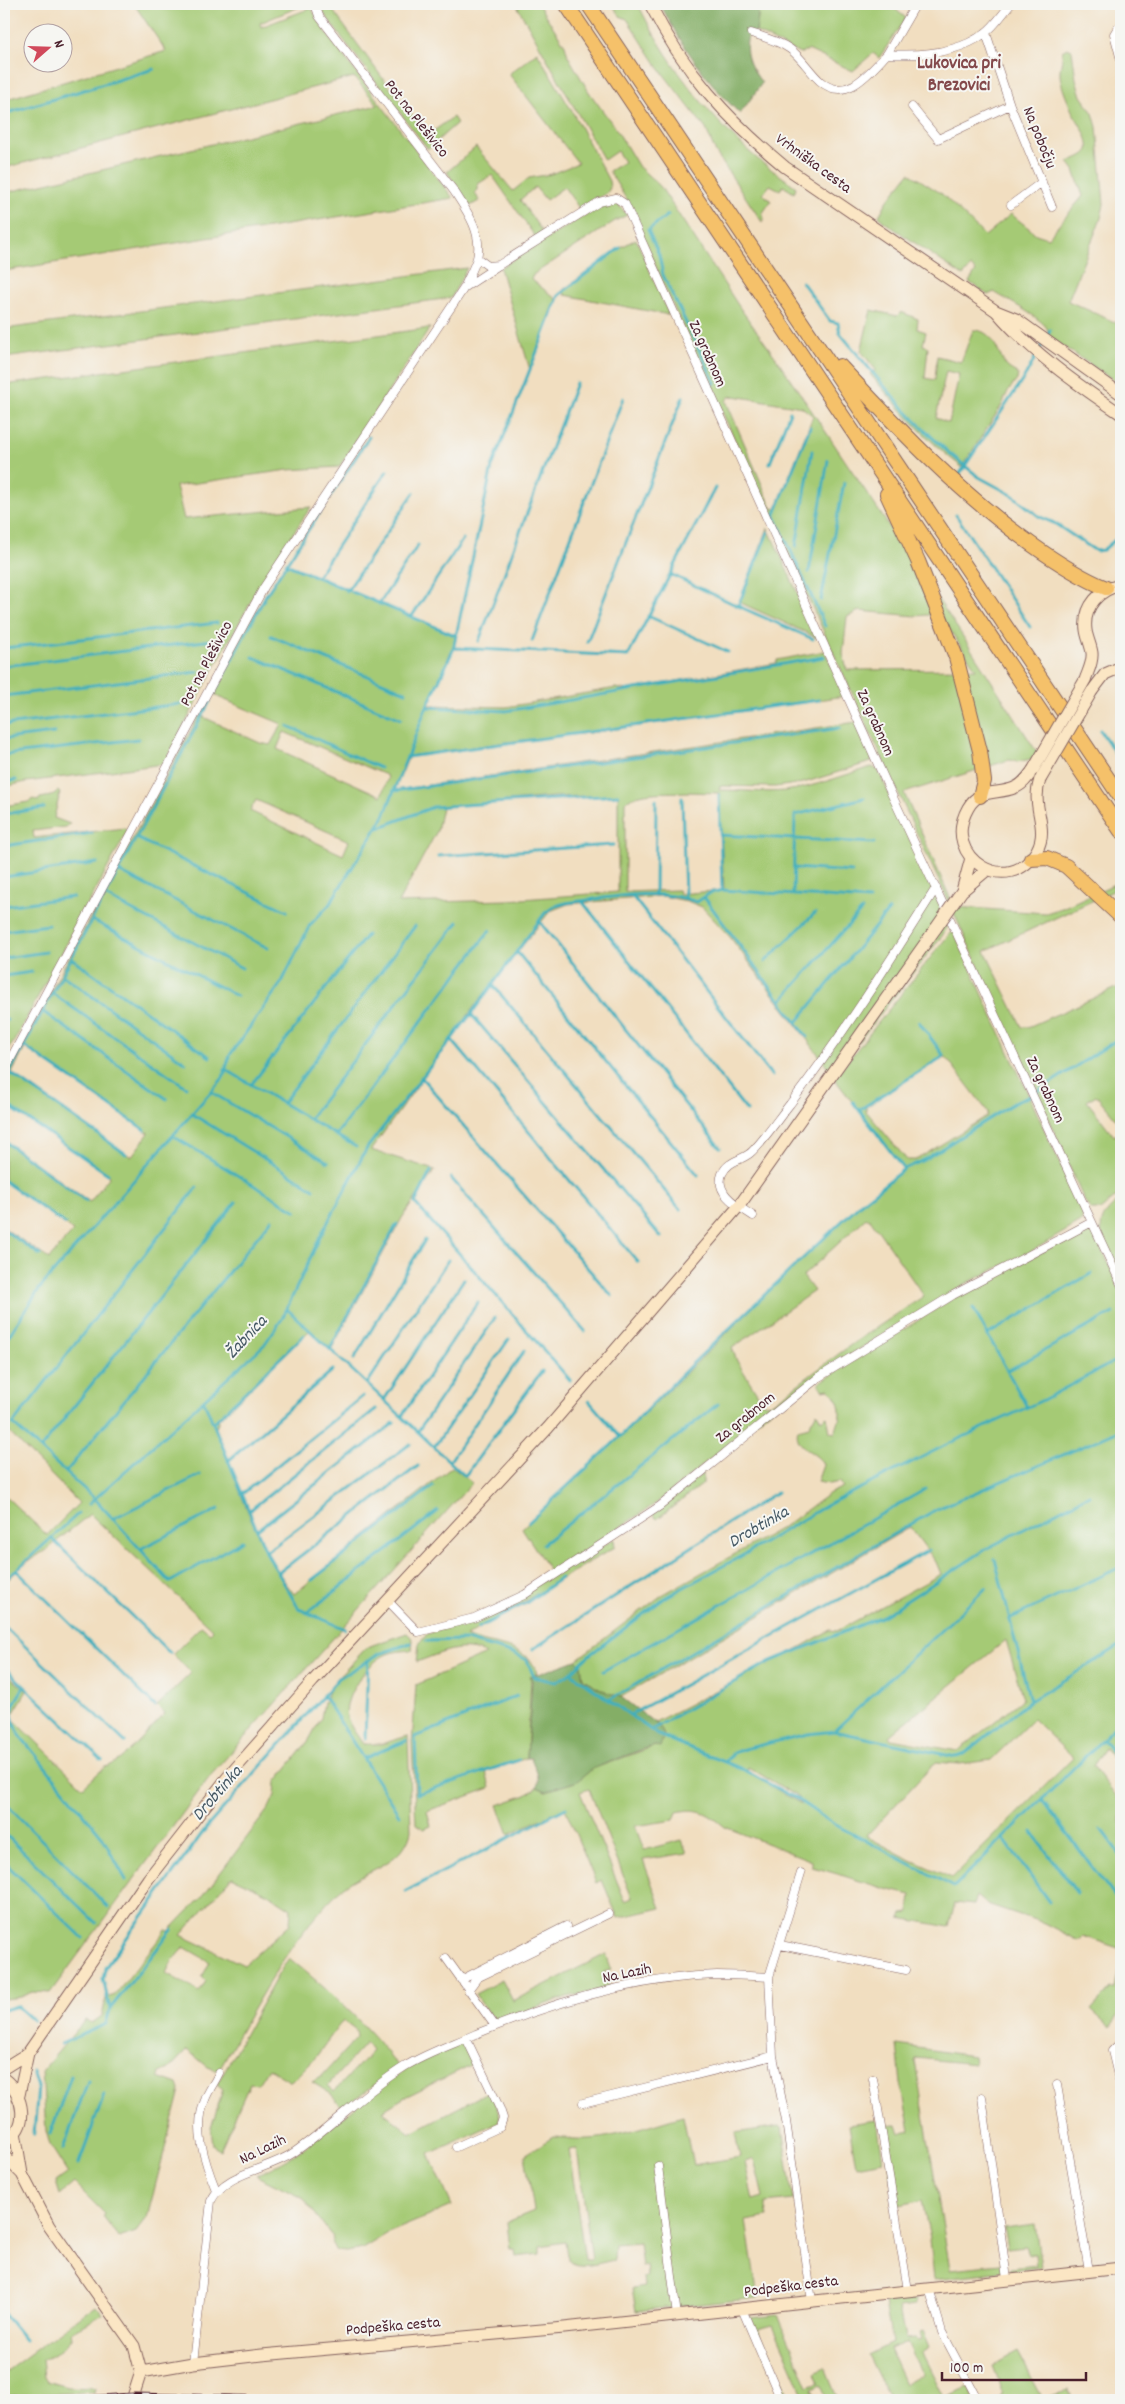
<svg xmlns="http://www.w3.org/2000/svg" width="1125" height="2404" font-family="Dekko,sans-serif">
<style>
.green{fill:#a5ca74;stroke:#787450;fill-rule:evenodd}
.forest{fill:#84ae66;stroke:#676648}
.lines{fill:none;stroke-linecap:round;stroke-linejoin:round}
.stream{stroke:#40afbd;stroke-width:3}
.street-casing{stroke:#84625f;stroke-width:9}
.secondary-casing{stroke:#84625f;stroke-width:13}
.highway-casing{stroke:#84625f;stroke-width:16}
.street{stroke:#fff;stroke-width:8}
.secondary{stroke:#fbe6c4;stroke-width:11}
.highway{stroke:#f5c16b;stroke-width:14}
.rail-casing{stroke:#4a1f2b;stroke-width:5}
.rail{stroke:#f6f6f2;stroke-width:3;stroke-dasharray:9;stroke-linecap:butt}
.secondary-bridge-casing{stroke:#84625f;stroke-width:13;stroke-linecap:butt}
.secondary-bridge{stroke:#fbe6c4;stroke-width:11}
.labels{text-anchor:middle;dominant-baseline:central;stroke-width:4;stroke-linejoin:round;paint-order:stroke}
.street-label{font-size:16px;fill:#4a1f2b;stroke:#f6f6f2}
.water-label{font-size:18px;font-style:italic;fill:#465965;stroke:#f6f6f2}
.quarter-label{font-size:19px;font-weight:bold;fill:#84494b;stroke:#f6f6f2}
</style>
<rect width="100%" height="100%" fill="#f6f6f2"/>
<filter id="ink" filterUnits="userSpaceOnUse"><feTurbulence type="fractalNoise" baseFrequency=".02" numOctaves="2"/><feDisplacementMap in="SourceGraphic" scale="10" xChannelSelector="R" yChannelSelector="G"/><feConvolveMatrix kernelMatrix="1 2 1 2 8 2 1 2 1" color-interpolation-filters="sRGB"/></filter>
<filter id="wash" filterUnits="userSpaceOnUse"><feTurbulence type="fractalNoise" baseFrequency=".0096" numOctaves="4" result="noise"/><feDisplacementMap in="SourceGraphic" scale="20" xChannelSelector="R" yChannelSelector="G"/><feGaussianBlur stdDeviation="1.12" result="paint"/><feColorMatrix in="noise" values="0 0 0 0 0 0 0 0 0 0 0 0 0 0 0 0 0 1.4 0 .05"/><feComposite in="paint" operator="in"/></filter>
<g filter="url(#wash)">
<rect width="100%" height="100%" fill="#f1dec0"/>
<path class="green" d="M134 4H306L260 23 261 27 311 8 332 41 453 198 4 271V193L378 105 354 77 4 168V100L166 51Z
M321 4H336L331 8 381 76 428 135 453 117 457 123 428 149 336 30 323 12Z
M516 4H538L565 45 568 56 589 92 616 129 639 167 660 186 740 308 779 362 962 635 1040 757 1017 762 1009 760 904 793 954 907 1046 913 1062 908 1121 881V886L1111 892 985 951 1022 1027H1028L1121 986V1125L1096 1095 1087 1101 1114 1136 1121 1132V1193L1100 1210H1091L1084 1200 1043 1106 662 282 633 210 609 171 624 162 617 151 604 160ZM734 396 802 407 813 416 776 509 772 508 726 401 729 397ZM859 611 916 616 939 614 976 669 847 670 843 654 847 617Z
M612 4H638C666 61 705 113 753 155 766 167 782 176 796 187L794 193 783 186 780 190 770 185 763 194 771 201 762 214 764 218 762 222 716 153 706 129 658 67 627 19 620 16Z
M756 4H889L906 18 879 58 873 53 853 71 808 50 800 54 756 32 758 17Z
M1067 48 1072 50 1076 79 1081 96 1093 113 1097 127 1104 204 1101 218 1068 301 1121 325V385L1046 335 1048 331C1046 320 1005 299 994 292L988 295 969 282 976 271 971 267 963 276 883 221 879 216 886 203 909 173 942 194 985 236 1011 214 1036 234 1048 238 1083 196 1074 170 1068 162C1074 159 1085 156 1088 150 1091 139 1077 120 1072 111 1067 99 1059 83 1060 70 1061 63 1063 58 1062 51Z
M537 52 573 113 609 181 610 188 607 193 579 208 564 187 546 200 535 187 520 200 543 233 536 238 492 175 478 184V190L475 192 479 201 470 206 447 172 476 147 513 191 529 178 551 174 578 163 509 74Z
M611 202 618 204 627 215 615 221 534 274 531 279 556 299 530 370 500 268 603 204Z
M636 239 669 315 565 295 563 290 618 249Z
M467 268 451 298 4 358V329Z
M871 310 897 316 901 312 918 319 917 329 926 332 923 345 928 347 925 378 935 380 937 356 961 362 973 330C994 330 996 351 1005 364 1009 370 1013 370 1018 374L1017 380 1008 391 1002 405 962 467C927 441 898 407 870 374L876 370 861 351ZM946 371 959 374 949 423 936 418Z
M430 328 339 467 288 470 176 486 184 519 311 507C254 588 210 676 164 764L26 782 4 787V385Z
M768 528 818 638 741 603 740 600Z
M286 564 457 636 429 705 506 707 616 688 626 690 777 663V660L825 651 845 696 589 733 514 741 409 756 395 790 857 722 873 758 871 762 803 783 775 787 720 786 719 790C741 790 764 793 785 791 815 787 843 775 872 767L878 770 949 924 942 936 833 1074 730 937 702 907 687 901 662 896 568 904 550 911 474 1007 371 1150 435 1170 402 1218 331 1350 309 1331 219 1419 216 1428C238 1484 256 1546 294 1594L452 1467 472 1483 211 1775 50 1993 32 1992 21 1997 4 1999V1672L27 1691 11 1717 83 1787 105 1767C121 1765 152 1726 165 1714L157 1706 191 1673 173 1654 201 1626 210 1633 213 1630 90 1514 46 1550 24 1564 4 1584V1495L47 1535 79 1503 4 1427V1228L49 1259 73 1231 4 1181V1140L90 1202 110 1176 4 1104V1078L199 715 260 743 270 745 282 724 218 697 212 690 244 629ZM284 732 386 775 388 778 381 796 277 749ZM687 792 719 793 724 890 680 894 678 890 625 892V802C639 790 669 793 687 792ZM618 795V892L508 900 398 903 437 831 442 807 553 797ZM256 800 349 841 343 855 250 811ZM25 1048 149 1133 131 1157 12 1073Z
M58 791 60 793 54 818 70 824 66 827 33 831 34 838 125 828 127 832 13 1043 10 1047 4 1048V806L28 802 33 799 38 801 40 798 51 796Z
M951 932 955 934 1079 1205 1083 1215 1081 1222 1032 1251 965 1284 822 1372 753 1424 658 1502 551 1573 522 1528 631 1427 840 1222 903 1169 834 1078ZM946 1057 988 1112 987 1116 916 1160H907L866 1111V1107L935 1061ZM866 1218 870 1219 924 1296 852 1344 788 1392 770 1404 763 1403 737 1361 732 1348 814 1291 803 1276Z
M1121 1199V1277C1106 1244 1085 1225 1121 1199Z
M1087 1231 1095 1234 1121 1291V1768L1105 1748 1093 1766 1121 1802V1949L1083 1936 1079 1941 1044 1923 987 1904 977 1896 974 1905 955 1903 949 1927 900 1918 902 1914 909 1913 911 1895C877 1888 845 1875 812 1867V1861L725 1827C708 1813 699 1807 677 1812L674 1820 635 1826 644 1850 682 1840 687 1853 643 1860 661 1908 618 1918 602 1880 596 1883 565 1808 509 1834 498 1805 526 1795 537 1787 546 1791 578 1781 592 1769 655 1746 660 1727 653 1723 799 1648 830 1630 837 1631 941 1574 936 1562 910 1527 621 1697 608 1693 583 1679 581 1665 576 1660 662 1595 783 1527 830 1493 843 1487 840 1482 829 1484 817 1482 823 1465 822 1462C813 1450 793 1447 798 1429L809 1426 817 1412 821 1420 827 1416 830 1432 835 1433C842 1414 843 1404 829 1389L822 1390 819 1383 960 1294 1080 1232ZM1006 1640 1023 1699 958 1751 891 1739 889 1736ZM1033 1719 1073 1758 952 1878 909 1859 866 1836 936 1762 960 1764 991 1760ZM748 1767 797 1796 801 1804 747 1772ZM589 1789 632 1898 625 1901 580 1792Z
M703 1473V1484L657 1519 652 1514Z
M614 1539 615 1547 466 1636C490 1647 528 1643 537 1673L531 1677 527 1758 486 1772 490 1788 427 1811 431 1826 424 1829 416 1824 412 1744 416 1685 486 1654C462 1642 441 1653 417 1662L419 1644 427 1634 476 1619Z
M407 1633 413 1639 412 1650C404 1651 393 1651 385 1655 368 1663 342 1697 347 1717 350 1727 358 1736 363 1744H381L408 1736 411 1831C403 1867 361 1869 338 1892 286 1943 254 2009 218 2071L208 2067 187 2050 169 2069 160 2073 159 2077 178 2084 180 2090 147 2218 136 2232 119 2238 103 2217 105 2214 74 2183 60 2195 56 2182 68 2173 50 2145 46 2131 42 2071 85 2020 92 2023 102 2016 106 1998 115 1995 166 1930 169 1931 202 1897 269 1808 275 1795 276 1782 309 1740 321 1718 324 1702 333 1683 367 1647ZM232 1877 268 1894 291 1909 290 1924 244 1965 181 1935ZM184 1947 210 1962 202 1977 206 1981 199 1992 166 1973 172 1961Z
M606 1954 611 1969 604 1972 610 1988 567 1997 500 2020H493L475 1994 502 1980 513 2001Z
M1121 1956V2013L1110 2027 1091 2010 1111 1988H1115Z
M289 1958C331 1992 366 2024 399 2067L343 2108 331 2094 312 2082 322 2076 357 2037 356 2030 343 2020 315 2058 291 2082 268 2068 258 2084 250 2083 220 2150 213 2146 211 2128 223 2089 217 2084 279 1973ZM366 2043 372 2051 334 2092 328 2085Z
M459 2043 466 2045 475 2063 407 2096 382 2111 410 2133 490 2091 500 2116 498 2122 429 2154 452 2206 388 2233 362 2249 346 2252 337 2251 332 2242 331 2235 304 2199 257 2176V2174C300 2157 333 2124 370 2095 398 2073 427 2055 459 2043Z
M897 2045 973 2056 974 2064 917 2058 915 2061 950 2269 1000 2264 1002 2261 1005 2271 934 2279 930 2239 922 2200 896 2206 883 2126 897 2125 900 2134 910 2131 901 2083Z
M683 2116 693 2165 740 2157 735 2133 780 2126 782 2128 793 2200 765 2203 768 2217 746 2221 758 2298 636 2311 632 2289 644 2287 643 2277 648 2275 647 2266 642 2267 639 2243 615 2245 614 2260C603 2262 574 2272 568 2258 566 2253 566 2247 565 2242L540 2246V2254L516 2257 515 2249H510L507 2222 534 2211 525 2155 553 2137C561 2137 568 2139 576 2139 609 2141 651 2125 683 2116ZM577 2149 592 2260H585L569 2150ZM754 2159 763 2197 753 2200 745 2162Z
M877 2120 883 2162 856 2167 849 2124Z
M1035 2224 1041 2267 1011 2271V2268L1036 2265 1035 2254H1029L1026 2246 1007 2248 1003 2228Z
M915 2299 916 2305 899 2307 905 2339 916 2338 918 2341 922 2340 920 2332 923 2331 930 2348 922 2353 944 2397 968 2387 975 2400H890L868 2355 892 2343 885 2302ZM907 2342 922 2374 905 2384 889 2349Z
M96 2305 103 2314 71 2333 72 2338C64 2349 55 2355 42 2360L44 2376 47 2381 68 2387 95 2388 94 2392 4 2396V2373Z
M778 2315 808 2387 819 2383 815 2373 825 2368 838 2400H828L821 2385 812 2389 817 2400H806L773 2325 758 2329 790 2400H785L749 2318Z
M1018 2352 1042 2397 1068 2390 1073 2400H996L1003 2397 1004 2394 993 2366Z"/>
<path class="forest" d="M660 4H756L758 17 756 32 748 36C743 55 751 68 762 83L740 114C706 81 682 46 660 4Z
M576 1660 581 1665 583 1679 608 1693 621 1697 660 1727 664 1735 660 1747 655 1746 643 1749 592 1769 578 1781 546 1791 537 1787C541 1778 535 1768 531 1758H527L532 1681 530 1677Z"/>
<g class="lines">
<path class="stream" d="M4 114 154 69
M668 215 648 230 659 255 663 275 715 383 711 385
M802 282 830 321 838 323 840 333C879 381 917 428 965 466L959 475
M1050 330 1026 375 965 466 979 477 1012 495 1040 517 1054 523 1096 551 1103 550 1121 535
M770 463 790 412
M774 514 825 626
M956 515 1030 627
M773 519 810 427
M796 547 812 451
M286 564 457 636
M809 572 828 460
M670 574 738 606 768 532
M317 577 387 471
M347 591 414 493
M821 600 844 483
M379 604 418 545
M738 606 813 639
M412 616 463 539
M648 616 728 652
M271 636 406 692
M479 641 576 383
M532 641 623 398
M587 642 683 397
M4 648 217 623
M454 648 628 656 715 488
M253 657 401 719
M4 666 213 640
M214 693 266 595 369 437
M4 696 198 672
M427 707 506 711 824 657
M4 725 181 704
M288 726 380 768
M1100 730 1121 762
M4 739 54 733
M4 755 138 739
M407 757 819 700
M4 782 16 780
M394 791 840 728
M719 795 722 890
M682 798 685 897
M4 814 44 808
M378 828 433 807 618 795
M720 835 874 843
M136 838 287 911
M4 846 92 833
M438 856 613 845
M794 868 852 872
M118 871 268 948
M4 877 97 863
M655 895 656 800
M793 895 795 815 864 798
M105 896 242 968
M633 897 772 1076
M704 897 807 1037
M582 901 747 1111
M4 906 73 897
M92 920 237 996
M540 922 720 1148
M4 931 48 925
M517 952 698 1175
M4 958 46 952
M71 958 210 1057
M765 962 815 913
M62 975 186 1063
M4 976 32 972
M492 984 680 1209
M52 993 186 1087
M781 1001 862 910
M42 1011 167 1099
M471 1014 661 1237
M4 1020H7
M797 1022 889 910
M451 1039 638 1262
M24 1046 145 1130
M225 1069 356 1147
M10 1073 126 1154
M421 1077 612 1296
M4 1083 210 701
M251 1085 367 935
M211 1092 328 1162
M853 1102 904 1169
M4 1103 108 1174
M283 1103 415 926
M859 1110 944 1056 919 1022
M192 1114 314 1189
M309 1119 458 922
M336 1135 490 930
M173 1136 296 1211
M4 1141 86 1201
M431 1171 415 1203 570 1380
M451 1178 585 1331
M4 1181 65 1224
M197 1187 13 1424 95 1499 170 1582 242 1541
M4 1230 40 1255
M973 1308 1027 1407
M287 1309 465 1476 542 1371
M987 1335 1092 1273
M4 1343 40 1288 223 1078 230 1055 282 982 310 925 329 905 384 816 425 711 453 650 492 467 559 295 620 248
M330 1349 397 1224
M354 1359 425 1240
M1007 1371 1113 1313
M367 1384 448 1260
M384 1400 464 1279
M204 1401 266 1552 299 1609 345 1629
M589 1401 620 1437
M402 1416 478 1302
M213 1423 304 1335
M418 1431 495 1318
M434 1447 509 1339
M41 1448 236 1202
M228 1461 333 1370
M450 1461 524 1351
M66 1472 272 1219
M242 1494 363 1396
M89 1504 264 1345 282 1319 320 1237 367 1148 471 1014 545 913 555 906 566 903C606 898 660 887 697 902L710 893 722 890 869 900
M249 1511 376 1409
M112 1519 200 1475
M529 1522 620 1437 693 1363 860 1204 904 1169 922 1161 1014 1103 1032 1095 1121 1037
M257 1530 394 1423
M51 1538 170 1653
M543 1544 718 1404
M140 1549 219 1509
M266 1552 410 1444
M995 1559 1030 1701
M16 1570 155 1706
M278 1573 418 1466
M312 1580 433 1486
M4 1581 78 1514
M308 1612 438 1511
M1009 1619 1121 1567
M4 1626 125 1742
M478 1628 526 1603 561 1578
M426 1641 466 1640 515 1654 527 1660 534 1677 556 1682 571 1673 588 1656 666 1597 747 1553 827 1505 948 1444 1043 1400 1121 1358
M533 1649 777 1492
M4 1667 102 1760
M603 1671 926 1489
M571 1673 658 1735 742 1769 795 1798 832 1823 954 1887 1121 1721
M24 1687C10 1710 7 1712 21 1737L101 1835 126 1880
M323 1695 399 1815
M517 1696 415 1737 417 1794 519 1760
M609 1700 937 1509 1121 1430
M630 1715 929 1550
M651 1730 769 1662 883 1616 988 1548 1089 1495
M834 1731 986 1588
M365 1738 368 1660
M1103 1739 1121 1764
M364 1758 406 1741
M725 1762 733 1753 744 1749 808 1734 834 1731 956 1757 963 1755 1030 1701 1121 1645
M1042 1800 1121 1905
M4 1802 108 1907
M1101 1829 1121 1856
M1032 1832 1077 1893
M4 1833 96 1923
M1003 1838 1049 1902
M4 1862 83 1938
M406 1891 566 1808
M110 2009 103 1979 105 1968 206 1828 339 1678 379 1654 411 1643
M4 2010 17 2006 33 2020
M61 2044 106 2024 110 2009 172 1930
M33 2072 38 2087 34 2134
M50 2134 71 2076
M63 2149 88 2081
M79 2164 104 2095
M4 2314 25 2340"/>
</g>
</g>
<g filter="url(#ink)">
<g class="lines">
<g class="street-casing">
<path id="street" d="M916 4 887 54C919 56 958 54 985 33 995 26 1003 13 1011 4
M1117 29 1114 34 1121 60
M751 33C764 37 779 41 790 49 802 58 809 71 820 81 846 104 870 72 887 54
M986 33 1010 105 1052 207
M912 107 938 139 1010 105
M1011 205 1042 182
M477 258 488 266 499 265 599 202 616 198 625 204 890 791 1121 1284
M464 288 499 265
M4 1071 264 587 464 288C468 278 474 268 477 258 483 233 467 211 454 191L319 16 315 4
M753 1216C740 1207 714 1194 722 1174 728 1161 739 1161 749 1154 760 1146 780 1116 790 1104 843 1035 890 961 936 888
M389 1602 418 1632 474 1618 524 1595 660 1506 819 1377 953 1295 1092 1222
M780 1945 906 1970
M446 1958 495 2026
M769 1977 801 1873
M461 1980 566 1926
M468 1990 477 1978 608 1914
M1121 2042 1112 2051 1121 2088
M873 2079 908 2290
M1057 2085 1089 2271
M982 2097 1007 2279
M583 2103 773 2056
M456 2147 500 2127 503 2118 500 2109 466 2038
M658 2166 677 2316
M216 2190C205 2163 193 2129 205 2100 208 2091 215 2082 219 2073
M929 2288 942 2332 978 2400
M742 2309 781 2400
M193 2363 211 2201C225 2172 268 2170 293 2153 332 2126 364 2092 404 2067 427 2053 451 2045 476 2034 549 2004 636 1977 717 1975 734 1975 752 1976 769 1977L773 2056 786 2121 812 2301"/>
</g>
<g class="secondary-casing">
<path id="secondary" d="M650 4C683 71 728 120 785 167L996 311 1016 319 1121 394
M997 312C1031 352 1078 385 1121 414
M1085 680C1088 671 1093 663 1092 653 1091 645 1087 638 1086 630 1083 606 1100 589 1121 585
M1092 691 1105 674 1121 667
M1033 770C1028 777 1023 785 1014 788 997 795 979 788 968 808 939 859 1011 899 1037 850 1050 827 1030 807 1040 780
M962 891 971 858
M957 898 962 891 987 870
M4 2068 28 2053
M4 2079C24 2094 31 2129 4 2141
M19 2095 28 2053 148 1879 227 1778 313 1681 548 1428 739 1206 936 928
M15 2132 22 2174 49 2226 134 2346 141 2372 132 2400
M4 2156 22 2174
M141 2372 193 2363 262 2355 564 2328 1121 2268"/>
</g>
<g class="highway-casing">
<path id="highway" d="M566 4 1121 831
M588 4 1121 798
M840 366C901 431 958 492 1031 544 1055 561 1079 577 1106 588
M887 494 918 561 956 657 980 751 984 781 980 796
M1031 859 1047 858 1066 866 1121 917"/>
</g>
<use href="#street" class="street"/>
<use href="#secondary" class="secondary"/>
<use href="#highway" class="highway"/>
<g class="rail-casing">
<path id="rail" d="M52 2400 134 2395 367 2400"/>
</g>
<use href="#rail" class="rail"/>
<g class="secondary-bridge-casing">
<path id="secondary-bridge" d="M1033 770 1085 680
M1040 780 1092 691
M936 928 957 898"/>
</g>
<use href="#secondary-bridge" class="secondary-bridge"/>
</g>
</g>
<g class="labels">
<g class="street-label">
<text transform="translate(416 119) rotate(52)">Pot na Plešivico</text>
<text transform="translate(1039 138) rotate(68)">Na pobočju</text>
<text transform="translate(813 164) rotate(36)">Vrhniška cesta</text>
<text transform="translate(707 354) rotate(66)">Za grabnom</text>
<text transform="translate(207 664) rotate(-62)">Pot na Plešivico</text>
<text transform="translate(875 723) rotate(66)">Za grabnom</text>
<text transform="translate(1045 1090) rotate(65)">Za grabnom</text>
<text transform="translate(746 1418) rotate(-39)">Za grabnom</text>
<text transform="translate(627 1974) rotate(-11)">Na Lazih</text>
<text transform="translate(263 2150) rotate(-26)">Na Lazih</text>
<text transform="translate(791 2287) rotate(-7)">Podpeška cesta</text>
<text transform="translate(393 2327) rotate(-5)">Podpeška cesta</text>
</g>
<g class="water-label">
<text transform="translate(247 1338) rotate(-47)">Žabnica</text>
<text transform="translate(759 1528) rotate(-30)">Drobtinka</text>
<text transform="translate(218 1794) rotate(-49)">Drobtinka</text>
</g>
<g class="quarter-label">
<text x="959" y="64">Lukovica pri<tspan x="959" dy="22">Brezovici</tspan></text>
</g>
</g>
<rect width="1125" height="2404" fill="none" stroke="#f6f6f2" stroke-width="20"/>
<g transform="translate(48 48) rotate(70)"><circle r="24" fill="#f6f6f2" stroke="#b1a0a2"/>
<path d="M0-4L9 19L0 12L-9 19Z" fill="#d1495b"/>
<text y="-8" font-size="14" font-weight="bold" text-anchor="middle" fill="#4a1f2b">N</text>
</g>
<path d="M942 2372v8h144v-8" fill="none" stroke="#4a1f2b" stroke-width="2.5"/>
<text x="950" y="2372" font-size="15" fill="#4a1f2b" stroke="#f6f6f2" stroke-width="4" paint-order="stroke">100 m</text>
</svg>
